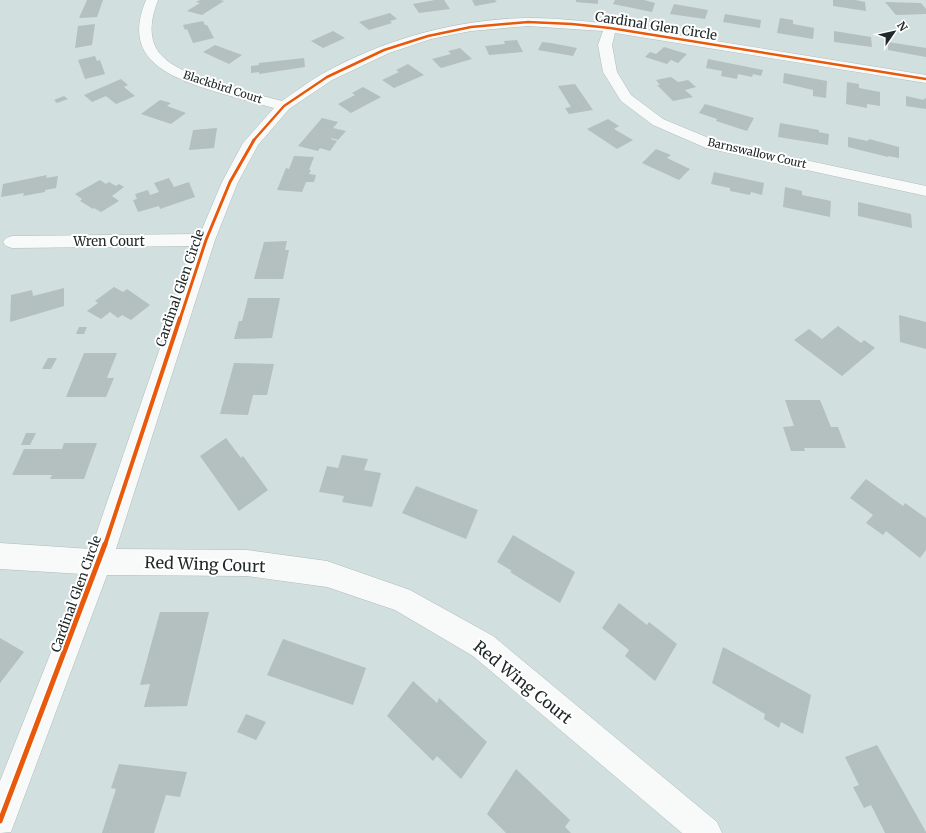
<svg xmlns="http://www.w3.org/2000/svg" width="926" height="833" font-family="Merriweather,serif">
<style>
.building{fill:#b4bfbf}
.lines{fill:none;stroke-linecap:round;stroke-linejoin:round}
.minor-casing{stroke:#b0bbbb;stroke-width:1}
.minor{fill:#f8fafa;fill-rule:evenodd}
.cycleway-far3-casing{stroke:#fff;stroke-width:4}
.cycleway-far2-casing{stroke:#fff;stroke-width:5}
.cycleway-far1-casing{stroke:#fff;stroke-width:6}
.cycleway-casing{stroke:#fff;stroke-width:8}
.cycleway-far3{stroke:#e8590c;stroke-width:2.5}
.cycleway-far2{stroke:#e8590c;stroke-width:3}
.cycleway-far1{stroke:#e8590c;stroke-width:4}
.cycleway{stroke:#e8590c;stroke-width:5}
.labels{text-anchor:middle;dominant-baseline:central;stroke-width:4;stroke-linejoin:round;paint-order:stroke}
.far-street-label{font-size:11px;fill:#202929;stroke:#fff}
.street-label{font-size:13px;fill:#202929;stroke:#fff}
.near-street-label{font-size:16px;fill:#202929;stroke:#fff}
</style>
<rect width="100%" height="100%" fill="#d2dfdf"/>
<path class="building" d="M87 0H103L97 17 79 18Z
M200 0H220L224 1 202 15 187 11 200 3 196 2Z
M435 0H444L450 9 419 13 413 4Z
M472 0H495L497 2 475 6Z
M576 0H598V4L576 2Z
M615 0H644L655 3 652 12 613 4Z
M833 0H855L865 2 866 11 833 6Z
M885 2 921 3 926 9V14L896 15Z
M674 4 708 10 705 19 670 14Z
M390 13 397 19 390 21 392 23 369 30 359 22Z
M725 14 761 20 760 28 723 22Z
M780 18 793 20V24L814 28 813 39 777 33Z
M203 21 205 25H207L214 38 193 43 187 29 185 30 183 25Z
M95 24 92 45 75 48 78 26Z
M333 31 345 38 323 48 311 41Z
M834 31 871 37 872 47 834 42Z
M517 40 523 52 489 55 485 46 505 44 504 41Z
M542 42 551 43 577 48 573 56 538 50Z
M888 42 926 48V57L888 50Z
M215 45 242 55 229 64 203 52Z
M664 47 687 54 678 63 671 60 667 64 645 57 650 52 656 54Z
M460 48 472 59 441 68 432 59 451 54 448 51Z
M95 56 97 61 100 60 105 74 85 79 78 60Z
M304 58 305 67 259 74V72L251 73V66L259 65V63Z
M708 59 763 70 761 76 753 74 752 77 738 74 737 79 721 76 722 71 706 68Z
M408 64 424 75 394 88 382 80 399 72 396 70Z
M784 73 827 81 826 98 813 96V90L783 83Z
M671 77 678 82 688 80 696 87 685 90 693 97 673 101 657 85H660L656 80Z
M121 79 128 85 124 87 135 96 116 104 106 96 92 102 84 95Z
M847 82 859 84V88L880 92V106L867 104V108L846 104Z
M575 84 593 110 569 114 565 108 571 107 558 86Z
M363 87 381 97 351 113 338 104 355 95 352 93Z
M64 96 68 99 57 103 54 100Z
M906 96 924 100V98L926 99V109L906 106Z
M160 100 171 103 167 106 186 113 171 124 141 114Z
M705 104 754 118 747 131 716 121 717 119 699 113Z
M322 118 338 122 333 128 346 131 338 140 331 138V139L337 141 330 151 320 148 318 151 298 146Z
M608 119 619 126 614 129 633 140 617 149 587 129Z
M780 123 819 130V132L829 134 828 145 778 137Z
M217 128 214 148 189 150 193 130Z
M848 137 868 141 869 139 899 147V158L888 156V157L848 147Z
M656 149 671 155 667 158 690 169 679 180 642 163Z
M294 156 314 157 309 170H311L309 174 316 175 314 182H306L302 192 277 190 286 168 289 169Z
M714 172 764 183 762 195 751 192 750 195 730 191V188L711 184Z
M47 175 46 178 58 176 56 188 45 190V192L23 196 24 193 1 197 3 184Z
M169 178 174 187 189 182 195 197 160 209 159 206 138 212 133 200 137 199 135 194 148 190 150 195 159 192 154 183Z
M100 180 106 184 109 182 116 186 119 184 124 187 112 196 119 201 101 212 94 208 93 209 80 201 82 199 75 194Z
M785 187 802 191V195L831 201 830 217 783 207Z
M858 202 911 214 912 228 858 216Z
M287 241 285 250H289L283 279H254L264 242Z
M114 287 123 292 127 289 150 305 131 320 122 315 118 318 110 312 101 319 87 311 98 303 95 301Z
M64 288V306L10 322 11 295 32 290 33 296Z
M248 298H280L272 338 234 339 239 321H242Z
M899 315 926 322V349L900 342Z
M838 326 861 343 864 340 875 348 842 376 794 340 809 329 822 339Z
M79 327H87L84 334H76Z
M84 353H117L107 378H114L106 397H66Z
M48 358H57L51 369H42Z
M234 363 274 364 267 395H253L248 415 220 414Z
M785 400H820L831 427H838L846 448H804L805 451H791L783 427 794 426Z
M26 433H36L30 445H21Z
M226 438 241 458 243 456 268 490 239 511 200 456Z
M64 443H97L84 479H50L52 475H12L24 449H62Z
M342 455 368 459 364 470 381 473 372 507 342 502 344 496 319 492 327 466 338 468Z
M866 479 903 506 905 503 926 518V550L920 558 886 531 883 535 866 523 873 515 850 498Z
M416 486 478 510 466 539 402 513Z
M513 535 575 572 560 603 510 572 512 571 497 562Z
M619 603 647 625 649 622 677 644 655 681 625 656 629 650 602 628Z
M160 612H209L187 706 144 707 150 684 140 685Z
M0 638 24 652 0 683Z
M283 639 366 668 353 705 267 675Z
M723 647 811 695 803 734 781 722 779 728 764 719 765 714 712 683Z
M413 681 437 703 439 698 487 742 461 779 437 756 433 761 387 716Z
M246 714 266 722 256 740 237 732Z
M877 745 926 832V833H885L871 805 864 808 853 787 859 785 845 757Z
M119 764 187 772 180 797 166 795 154 833H102L116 789 111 788Z
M516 769 570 820 565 827 571 833H506L487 814Z"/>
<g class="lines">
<g class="minor-casing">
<path id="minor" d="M146 0H158C152 16 148 32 156 48 172 78 250 92 282 101 295 92 308 82 322 74 384 39 457 19 528 18 556 18 583 21 610 24L926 75V83L615 33 612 45 617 72 631 95 663 119 716 141 926 186V196L706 148 653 125 621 101 603 72 598 45 603 31 528 26 471 31 431 39 389 53 332 80 289 109 258 145 238 182 215 240 116 549 247 550 327 561 410 590 493 636 717 822 722 833H682L473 656 395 610 327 587 247 576 107 575 11 832 0 833V781L82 574 0 569V543L91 549 195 246 12 248 6 246 3 242 6 238 12 236 200 234 222 182 243 143 274 108C252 102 229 96 207 89 161 74 123 55 146 0Z"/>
</g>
<use href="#minor" class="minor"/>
<g class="cycleway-far3-casing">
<path id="cycleway-far3" d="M253 141 284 106 327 77 384 50 428 36 471 27 528 22 572 24 610 28 926 79"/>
</g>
<g class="cycleway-far2-casing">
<path id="cycleway-far2" d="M180 319 206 240 230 182 254 140"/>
</g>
<g class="cycleway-far1-casing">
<path id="cycleway-far1" d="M105 545 180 318"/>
</g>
<g class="cycleway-casing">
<path id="cycleway" d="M0 821 105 544"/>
</g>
<use href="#cycleway-far3" class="cycleway-far3"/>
<use href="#cycleway-far2" class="cycleway-far2"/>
<use href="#cycleway-far1" class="cycleway-far1"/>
<use href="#cycleway" class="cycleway"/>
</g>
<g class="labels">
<g class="far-street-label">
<text transform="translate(223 87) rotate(18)">Blackbird Court</text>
<text transform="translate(757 153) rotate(13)">Barnswallow Court</text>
</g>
<g class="street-label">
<text transform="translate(656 26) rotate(9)">Cardinal Glen Circle</text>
<text x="109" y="241">Wren Court</text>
<text transform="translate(180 288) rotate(-71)">Cardinal Glen Circle</text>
<text transform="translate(76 594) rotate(-70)">Cardinal Glen Circle</text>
</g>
<g class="near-street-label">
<text transform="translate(205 564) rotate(2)">Red Wing Court</text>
<text transform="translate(523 682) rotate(39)">Red Wing Court</text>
</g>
</g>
<g transform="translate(894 32) rotate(56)" stroke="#ffffff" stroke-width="3" paint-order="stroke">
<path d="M0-3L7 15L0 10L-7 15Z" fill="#202929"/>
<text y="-6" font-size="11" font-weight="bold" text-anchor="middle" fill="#202929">N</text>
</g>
</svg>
